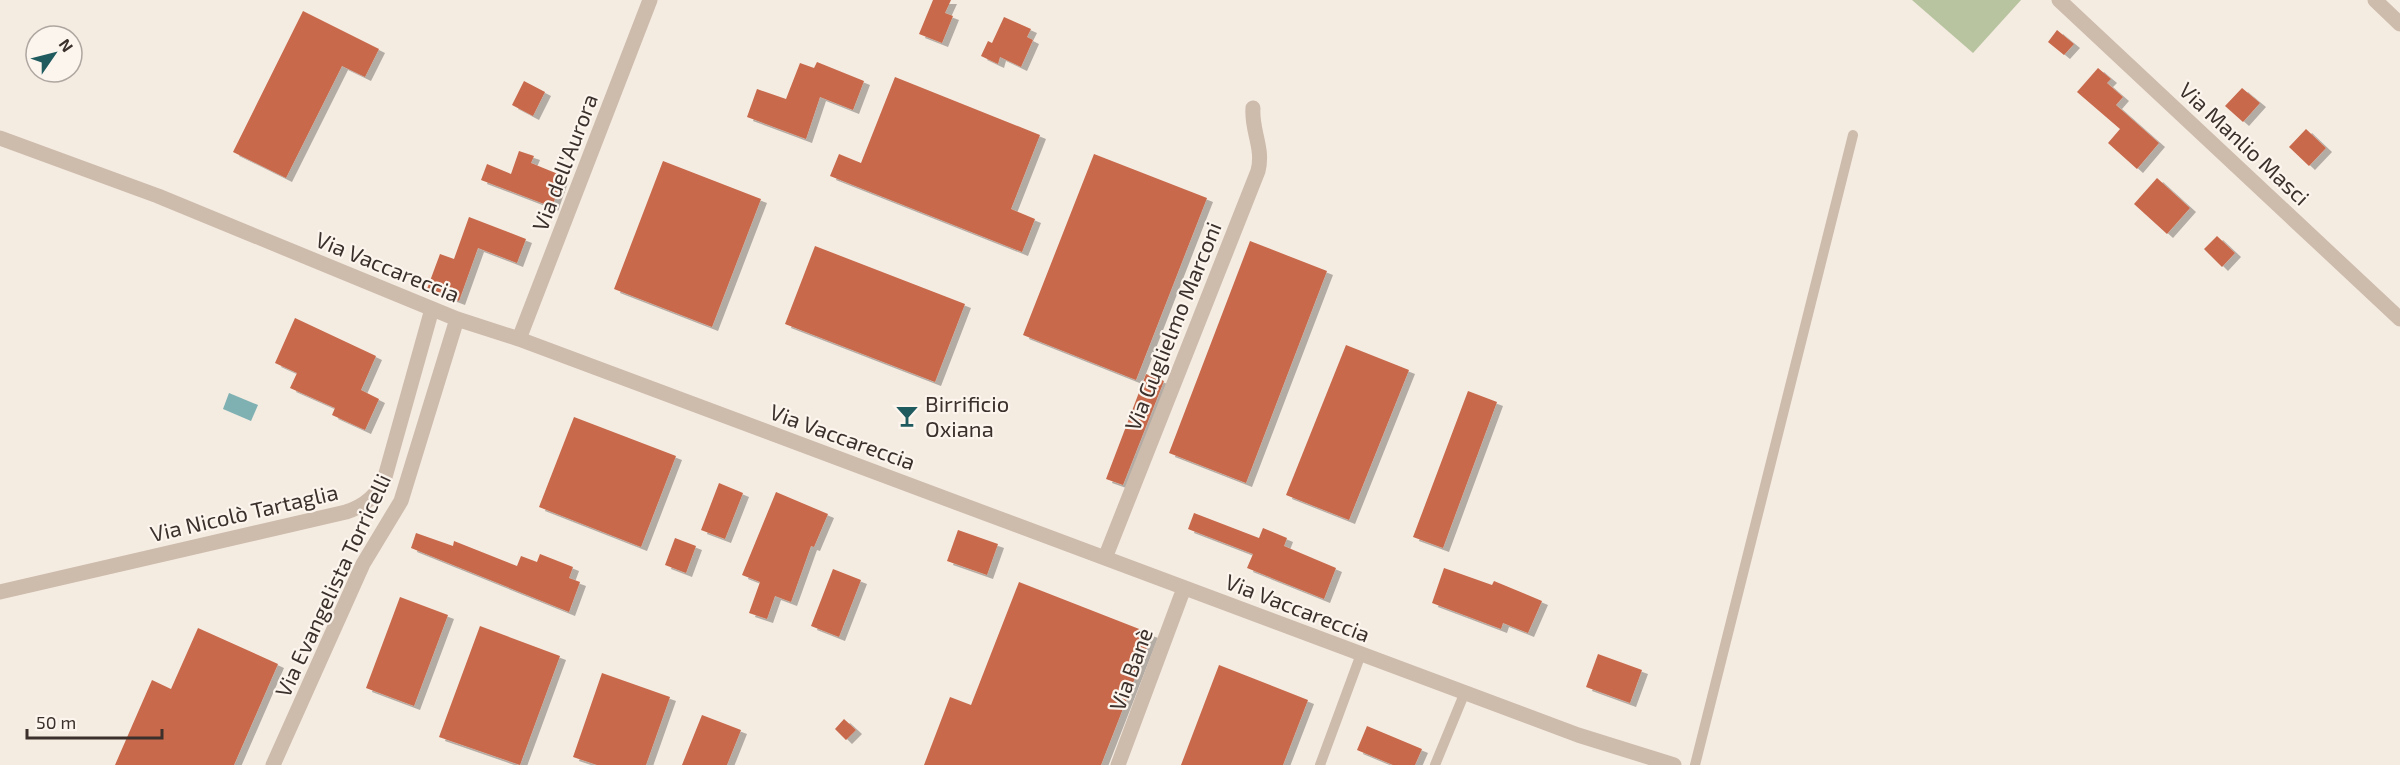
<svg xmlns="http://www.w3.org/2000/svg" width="2400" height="765" font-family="'Exo 2',sans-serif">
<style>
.green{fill:#b8c4a0}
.water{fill:#7fb0b2}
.building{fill:#c8694b;filter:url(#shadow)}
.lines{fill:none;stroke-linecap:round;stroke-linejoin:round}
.service{stroke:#cdbbac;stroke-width:10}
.minor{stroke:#cdbbac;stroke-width:15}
.labels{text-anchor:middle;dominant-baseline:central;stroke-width:4.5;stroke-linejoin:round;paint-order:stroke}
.street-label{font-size:22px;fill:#3b302b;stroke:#fbf5ee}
.poi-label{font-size:22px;fill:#3b302b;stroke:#fbf5ee;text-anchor:start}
</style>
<defs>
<filter id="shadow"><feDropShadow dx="6" dy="4" stdDeviation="0" flood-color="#0004"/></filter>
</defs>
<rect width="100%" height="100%" fill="#f4ebe1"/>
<path class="green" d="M1912 0H2021L1973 53Z"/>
<path class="water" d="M229 393 258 405 251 421 223 409Z"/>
<path class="building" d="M933 0H951L945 13 953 16 942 43 919 34Z
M303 11 379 49 365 77 342 66 286 178 233 152Z
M1004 17 1031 29 1027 37 1033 40 1021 67 1000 57 998 64 981 56 988 41 992 43Z
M2057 30 2074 44 2064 55 2048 42Z
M817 62 864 81 853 110 820 97 806 139 747 117 757 89 786 99 800 63 814 68Z
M2098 68 2111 79 2107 83 2123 97 2116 105 2159 143 2137 169 2108 143 2120 129 2077 92Z
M895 77 1040 135 1011 209 1035 219 1022 252 830 176 839 154 861 163Z
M524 81 545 92 533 116 512 105Z
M2242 88 2260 103 2243 122 2225 106Z
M2306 129 2326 148 2309 166 2289 147Z
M519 151 534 156 531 163 563 176 552 207 481 180 487 164 511 174Z
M1094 154 1207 198 1136 380 1023 335Z
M663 161 761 199 712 327 614 289Z
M2157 178 2190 208 2167 234 2134 204Z
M469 217 526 239 517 263 478 248 459 301 427 289 440 254 454 259Z
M2217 236 2235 253 2222 267 2204 249Z
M1250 241 1327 271 1246 483 1169 453Z
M815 246 965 304 935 382 785 324Z
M295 318 376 356 361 390 379 399 365 430 332 415 335 408 290 388 297 373 275 363Z
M1346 345 1409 370 1349 520 1286 495Z
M1146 374 1164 381 1123 485 1106 479Z
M1468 391 1497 402 1443 548 1413 537Z
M574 417 676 456 641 547 539 507Z
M719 483 743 493 725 539 701 530Z
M776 492 828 514 814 547 811 546 791 602 775 596 767 619 749 613 760 582 742 575Z
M1194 513 1259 538 1263 528 1287 538 1284 546 1336 568 1324 599 1247 568 1253 554 1188 529Z
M958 530 998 544 987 575 947 561Z
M416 533 453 546 454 541 517 566 521 556 537 562 540 554 573 567 569 578 580 582 569 612 411 548Z
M675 538 696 546 686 573 665 565Z
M1444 568 1492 585 1494 581 1542 601 1528 633 1503 623 1501 629 1432 603Z
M833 569 861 580 839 637 811 626Z
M1019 582 1152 634 1101 765H924L950 697 971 705Z
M400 597 448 615 414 706 366 688Z
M480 626 560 656 520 765 439 737Z
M198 628 278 664 234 765H115L152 680 171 689Z
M1598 654 1642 670 1630 703 1586 687Z
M1219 665 1308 700 1283 765H1181Z
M602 673 670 697 646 765H597L573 757Z
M702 715 741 730 727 765H682Z
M844 719 856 730 846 740 835 729Z
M1367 726 1422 749 1415 765H1393L1357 750Z"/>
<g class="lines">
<path class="service" d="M1320 765 1361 654
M1435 765 1465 692
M1695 765 1853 135"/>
<path class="minor" d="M2059 0 2400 319
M2375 0 2400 24
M0 138 158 196 457 319 519 339 1578 735 1674 765
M519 339 650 0
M1105 558 1258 171C1264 148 1251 130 1253 108
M0 592 346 512C365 506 378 495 385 477L432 309
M273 765 363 564 401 501 457 319
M1118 765 1184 588"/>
</g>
<defs>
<g id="bar-bare" transform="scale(1.8)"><path d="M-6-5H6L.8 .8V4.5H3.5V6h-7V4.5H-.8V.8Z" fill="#1f5a5e" stroke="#fbf5ee" stroke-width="2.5" paint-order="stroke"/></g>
</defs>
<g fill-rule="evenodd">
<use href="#bar-bare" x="907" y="416"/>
</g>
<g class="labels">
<g class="street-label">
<text transform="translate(2245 143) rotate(43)">Via Manlio Masci</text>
<text transform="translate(564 162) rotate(-69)">Via dell'Aurora</text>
<text transform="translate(388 266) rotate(22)">Via Vaccareccia</text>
<text transform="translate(1172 326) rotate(-68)">Via Guglielmo Marconi</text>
<text transform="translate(843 436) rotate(20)">Via Vaccareccia</text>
<text transform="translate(244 512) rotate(-13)">Via Nicolò Tartaglia</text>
<text transform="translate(332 585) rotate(-65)">Via Evangelista Torricelli</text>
<text transform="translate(1298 607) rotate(21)">Via Vaccareccia</text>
<text transform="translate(1130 669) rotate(-70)">Via Banè</text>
</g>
<g class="poi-label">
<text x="925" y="403">Birrificio<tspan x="925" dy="25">Oxiana</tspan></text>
</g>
</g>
<g transform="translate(54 54) rotate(55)"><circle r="28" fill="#fbf5ee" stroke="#aea6a0" stroke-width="1.5"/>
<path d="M0-4.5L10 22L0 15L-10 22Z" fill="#1f5a5e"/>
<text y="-9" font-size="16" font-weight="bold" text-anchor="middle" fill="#3b302b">N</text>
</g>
<path d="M27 729v9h135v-9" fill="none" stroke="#3b302b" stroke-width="3"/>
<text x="36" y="729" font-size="18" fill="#3b302b" stroke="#fbf5ee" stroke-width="4.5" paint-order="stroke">50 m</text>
</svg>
